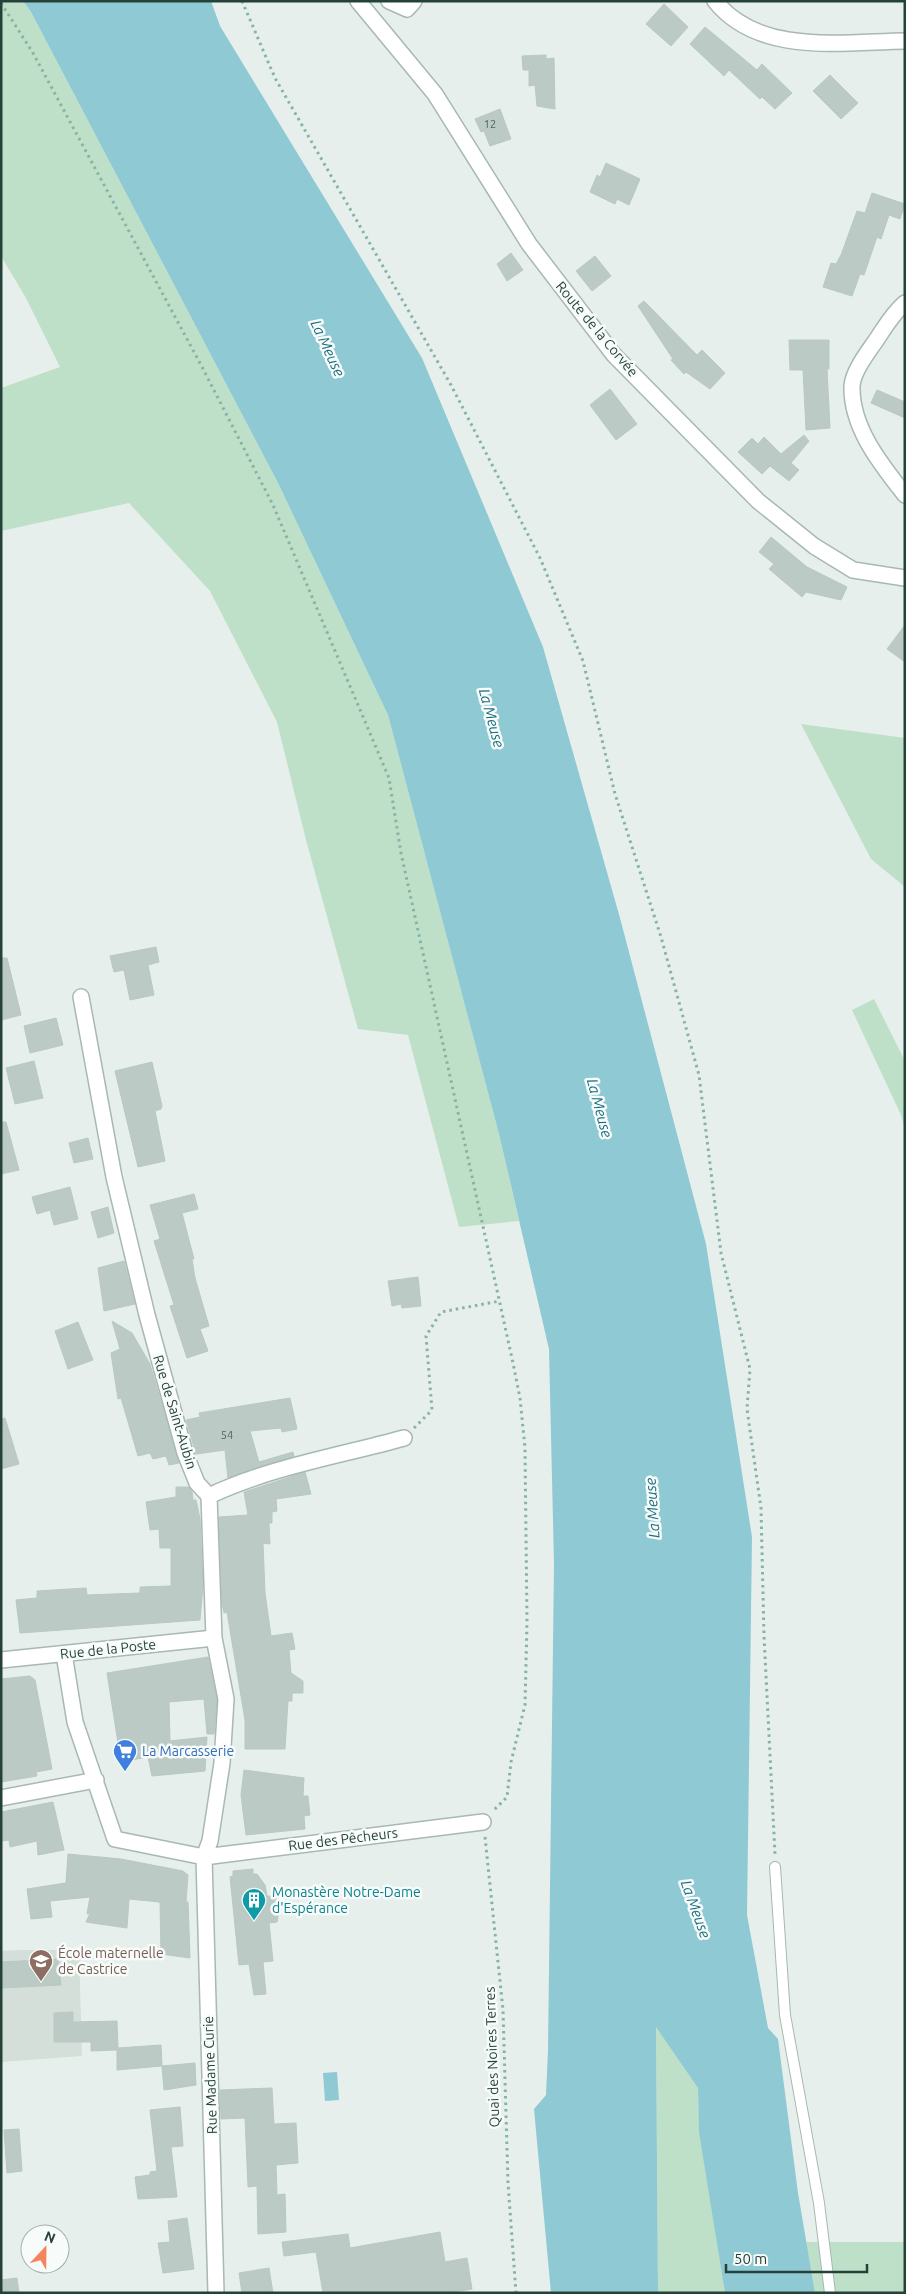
<svg xmlns="http://www.w3.org/2000/svg" width="906" height="2294" font-family="Ubuntu,sans-serif">
<style>
.built{fill:#d4dfda}
.green{fill:#bfe0c8}
.water{fill:#8ec9d4}
.building{fill:#bbcac4;stroke:#b8c9c2}
.lines{fill:none;stroke-linecap:round;stroke-linejoin:round}
.service-casing{stroke:#a8b8b2;stroke-width:12}
.minor-casing{stroke:#a8b8b2;stroke-width:18}
.tertiary-casing{stroke:#a8b8b2;stroke-width:18}
.path{stroke:#86b3a5;stroke-width:3;stroke-dasharray:2.5 4;stroke-linecap:butt}
.service{stroke:#fff;stroke-width:10}
.minor{stroke:#fff;stroke-width:15}
.tertiary{stroke:#fff;stroke-width:15}
.labels{text-anchor:middle;dominant-baseline:central;stroke-width:5;stroke-linejoin:round;paint-order:stroke}
.number-label{font-size:11px;fill:#4a645c}
.street-label{font-size:14px;fill:#24423a;stroke:#f7fbf9}
.shop-label{font-size:14px;fill:#366cbe;stroke:#f7fbf9;text-anchor:start}
.culture-label{font-size:14px;fill:#0d838f;stroke:#f7fbf9;text-anchor:start}
.education-label{font-size:14px;fill:#785e54;stroke:#f7fbf9;text-anchor:start}
.water-label{font-size:15px;font-style:italic;fill:#1c6f80;stroke:#f7fbf9}
</style>
<rect width="100%" height="100%" fill="#e6efeb"/>
<path class="built" d="M21 1950H79L82 2056 1 2062V1951Z"/>
<path class="green" d="M1 1H23L31 12 278 483 388 715 499 1134 519 1221 459 1227 408 1035 358 1029 306 840 277 722 210 591 129 503 1 531V388L60 367 26 298 1 256Z
M801 724 905 738V887L871 859Z
M874 999 905 1061V1129L901 1115 852 1010Z
M656 2026 698 2088 699 2121 725 2293H658Z
M806 2242H905V2293H815Z"/>
<path class="water" d="M23 1H211L220 26 422 358 543 647 620 918 706 1244 752 1537 747 1915 768 2028 778 2039 798 2193 815 2293H725L699 2132 698 2088 656 2027 658 2293H551L534 2109 546 2095 548 2050 554 1564 549 1349 499 1134 388 715 278 483 31 12Z
M337 2072 339 2100 325 2101 323 2073Z"/>
<path class="building" d="M664 4 688 27 671 46 646 24Z
M705 27 757 70 762 64 792 93 775 109 762 97 760 99 729 70 724 76 690 44Z
M546 55V59L554 58 555 109 537 106 535 85 529 86V70H523L522 56Z
M830 75 858 103 841 119 813 91Z
M500 109 511 139 490 146 484 131 481 132 475 119Z
M606 163 640 179 629 205 617 199 615 204 590 192 597 175 600 177Z
M872 193 905 204 900 219 889 215 881 239 877 237 864 275 860 274 852 296 823 287 831 263 836 264 841 255 857 211 865 213Z
M511 253 523 270 507 281 497 264Z
M595 256 611 276 592 291 576 271Z
M644 301 697 355 702 350 725 373 710 389 686 372 684 374 671 360 673 359 638 306Z
M789 340H829V369H827L830 428 806 430 803 370H790Z
M610 389 637 424 616 440 590 405Z
M877 390 905 402V418L871 403Z
M804 435 809 441 791 463 799 470 789 481 770 466 762 474 738 452 752 438 758 444 764 437 781 454Z
M771 537 807 567 847 587 841 600 806 592 802 597 769 569 774 564 759 552Z
M905 625V662L887 649Z
M156 947 159 962 148 965 154 995 130 1000 124 970 114 972 110 956Z
M1 958H7L21 1015 1 1020Z
M56 1018 63 1045 30 1053 24 1026Z
M34 1061 43 1098 15 1104 6 1068Z
M152 1062 162 1106 161 1109 155 1111 165 1161 138 1167 115 1071Z
M1 1122H6L19 1170 1 1174Z
M88 1138 93 1159 74 1163 69 1143Z
M70 1187 78 1219 54 1225 50 1210 37 1214 32 1197Z
M194 1194 198 1209 182 1213 194 1259H192L195 1278 209 1326 200 1329 208 1351 187 1358 170 1306 174 1305 154 1241 160 1239 150 1205Z
M108 1207 114 1233 98 1238 91 1212Z
M124 1261 135 1304 104 1311 98 1268Z
M418 1277 421 1306 402 1308 401 1304 392 1306 388 1281Z
M112 1321 132 1333 150 1364 179 1463 169 1465 166 1456 153 1459 150 1453 138 1456 121 1398 118 1399 111 1353 120 1349Z
M78 1322 93 1360 68 1369 55 1331Z
M290 1398 297 1429 282 1432 281 1428 250 1431 259 1462 293 1452 294 1456 228 1478 225 1450 196 1454 186 1420 200 1417 199 1413Z
M5 1418 19 1464 1 1469V1419Z
M305 1472 311 1494 276 1499 277 1511 272 1512V1523H269L270 1544 263 1543 265 1593 271 1636 292 1633 295 1649 289 1650 291 1673 303 1681V1693H292V1701H288L285 1749H245V1720L227 1612 224 1613 222 1603 219 1517 248 1515 244 1492Z
M176 1487H189L192 1492 193 1500H196L200 1519 203 1586 200 1620 20 1633 16 1600 37 1598V1591L86 1588 87 1595 113 1594 140 1593V1587L171 1586V1548H160L159 1529 150 1530 146 1502 176 1497Z
M208 1657 217 1700 214 1734H207L204 1699 169 1702 170 1741 207 1737 205 1771 152 1776 148 1757 121 1762 107 1673Z
M30 1676 35 1680 52 1769 36 1772 37 1776 1 1782V1679Z
M244 1770 304 1778 303 1796H308L310 1815 304 1816 305 1829 246 1835 241 1795Z
M53 1802 64 1850 38 1855 37 1841 10 1847 9 1840 1 1841V1812Z
M68 1854 121 1859 183 1871 188 1875 186 1902H188L190 1958 161 1954 160 1902 129 1899 127 1928 86 1922 90 1913 87 1914 90 1897 50 1901 52 1917 31 1919 27 1889 66 1883Z
M253 1869V1874H257L265 1885 267 1896H276L278 1917 277 1922 269 1923 273 1961 263 1962 266 1994 254 1995 249 1964 239 1965 230 1877 233 1876V1871Z
M58 1959 61 1985 1 1988V1962Z
M73 2012V2022L117 2021 118 2048 161 2045 162 2066 117 2070V2050L91 2051V2042H54V2013Z
M195 2063 196 2085 164 2090 162 2066Z
M272 2088 274 2124 296 2123 298 2163 276 2165 277 2195 285 2194 286 2232 258 2234 257 2186 248 2187 245 2118 221 2119 220 2090Z
M180 2107 183 2146 171 2147 177 2197 138 2199 135 2177 150 2175V2172L157 2171 150 2110Z
M19 2129 22 2171 7 2173 4 2130Z
M187 2218 194 2269 163 2273 158 2243 170 2242 168 2221Z
M440 2232 445 2262 467 2258 472 2289 450 2293H323L316 2252 284 2256 282 2242 348 2234 350 2248Z
M269 2268 273 2293H242L239 2273Z
M17 2278 19 2293H1V2280Z"/>
<g class="lines">
<g class="service-casing">
<path id="service" d="M775 1867 785 2015 819 2203 830 2293"/>
</g>
<g class="minor-casing">
<path id="minor" d="M389 1 407 9 414 1
M715 1C759 56 842 42 905 41
M905 303C893 313 885 327 877 339 868 352 853 371 852 386 851 428 881 464 905 495
M81 997 114 1177 147 1315 185 1453 197 1483 209 1496 214 1638 226 1699 222 1763 210 1841 204 1857 216 2293
M209 1496C270 1467 339 1456 404 1438
M64 1654 75 1722 115 1839 204 1857 483 1822
M1 1660 214 1638
M1 1798 96 1780"/>
</g>
<g class="tertiary-casing">
<path id="tertiary" d="M358 1 435 94 529 244 614 355 758 501 814 546 853 570 905 578"/>
</g>
<path class="path" d="M242 1 275 78 451 385 540 558 583 661 615 794 661 937 699 1075 721 1253 750 1369 747 1409 761 1508 764 1636 775 1854
M1 3 33 53 201 365 273 505 389 778 401 853 513 1363 520 1398 525 1448 527 1622 525 1705 511 1762 507 1797 494 1810
M414 1428 432 1410 426 1336 441 1312 500 1301
M485 1837 503 2010 508 2183 516 2293"/>
<use href="#service" class="service"/>
<use href="#minor" class="minor"/>
<use href="#tertiary" class="tertiary"/>
</g>
<defs>
<g id="supermarket-pin" transform="scale(1.25)"><path d="M0 17L-7.5 6A9.5 9.5 0 1 1 7.5 6Z" fill="#3f7fe0" stroke="#f7fbf9"/><path d="M-6-5.5h2.5l.6 2H6L4.5 2H-2.5L-4.4-4H-6ZM-1.5 3.2a1.3 1.3 0 1 0 .1 0ZM3 3.2a1.3 1.3 0 1 0 .1 0Z" fill="#fff"/></g>
<g id="building-pin" transform="scale(1.25)"><path d="M0 17L-7.5 6A9.5 9.5 0 1 1 7.5 6Z" fill="#0f9aa8" stroke="#f7fbf9"/><path d="M-4-6H4V6H1V3H-1V6H-4ZM-2.5-4.3h1.7v1.8h-1.7ZM.8-4.3h1.7v1.8H.8ZM-2.5-1h1.7V.8h-1.7ZM.8-1h1.7V.8H.8Z" fill="#fff"/></g>
<g id="school-pin" transform="scale(1.25)"><path d="M0 17L-7.5 6A9.5 9.5 0 1 1 7.5 6Z" fill="#8d6e63" stroke="#f7fbf9"/><path d="M0-5L7-2L0 1L-7-2ZM-4 1L0 2.5L4 1V4Q0 6-4 4Z" fill="#fff"/></g>
</defs>
<g fill-rule="evenodd">
<use href="#supermarket-pin" x="125" y="1751"/>
<use href="#building-pin" x="254" y="1900"/>
<use href="#school-pin" x="41" y="1961"/>
</g>
<g class="labels">
<g class="number-label">
<text x="490" y="124">12</text>
<text x="227" y="1435">54</text>
</g>
<g class="street-label">
<text transform="translate(597 329) rotate(50)">Route de la Corvée</text>
<text transform="translate(175 1412) rotate(73)">Rue de Saint-Aubin</text>
<text transform="translate(108 1649) rotate(-6)">Rue de la Poste</text>
<text transform="translate(343 1839) rotate(-7)">Rue des Pêcheurs</text>
<text transform="translate(492 2057) rotate(-92)">Quai des Noires Terres</text>
<text transform="translate(210 2075) rotate(-92)">Rue Madame Curie</text>
</g>
<g class="shop-label">
<text x="142" y="1751">La Marcasserie</text>
</g>
<g class="culture-label">
<text x="272" y="1892">Monastère Notre-Dame<tspan x="272" dy="16">d'Espérance</tspan></text>
</g>
<g class="education-label">
<text x="58" y="1953">École maternelle<tspan x="58" dy="16">de Castrice</tspan></text>
</g>
<g class="water-label">
<text transform="translate(328 348) rotate(65)">La Meuse</text>
<text transform="translate(492 718) rotate(75)">La Meuse</text>
<text transform="translate(600 1108) rotate(75)">La Meuse</text>
<text transform="translate(652 1508) rotate(-94)">La Meuse</text>
<text transform="translate(696 1909) rotate(70)">La Meuse</text>
</g>
</g>
<rect width="906" height="2294" fill="none" stroke="#24423a" stroke-width="5"/>
<g transform="translate(45 2249) rotate(22)"><circle r="24" fill="#f7fbf9" stroke="#a3b1ad"/>
<path d="M0-4L9 19L0 12L-9 19Z" fill="#f4845f"/>
<text y="-8" font-size="14" font-weight="bold" text-anchor="middle" fill="#24423a">N</text>
</g>
<path d="M726 2264v8h141v-8" fill="none" stroke="#24423a" stroke-width="2.5"/>
<text x="734" y="2264" font-size="15" fill="#24423a" stroke="#f7fbf9" stroke-width="4" paint-order="stroke">50 m</text>
</svg>
